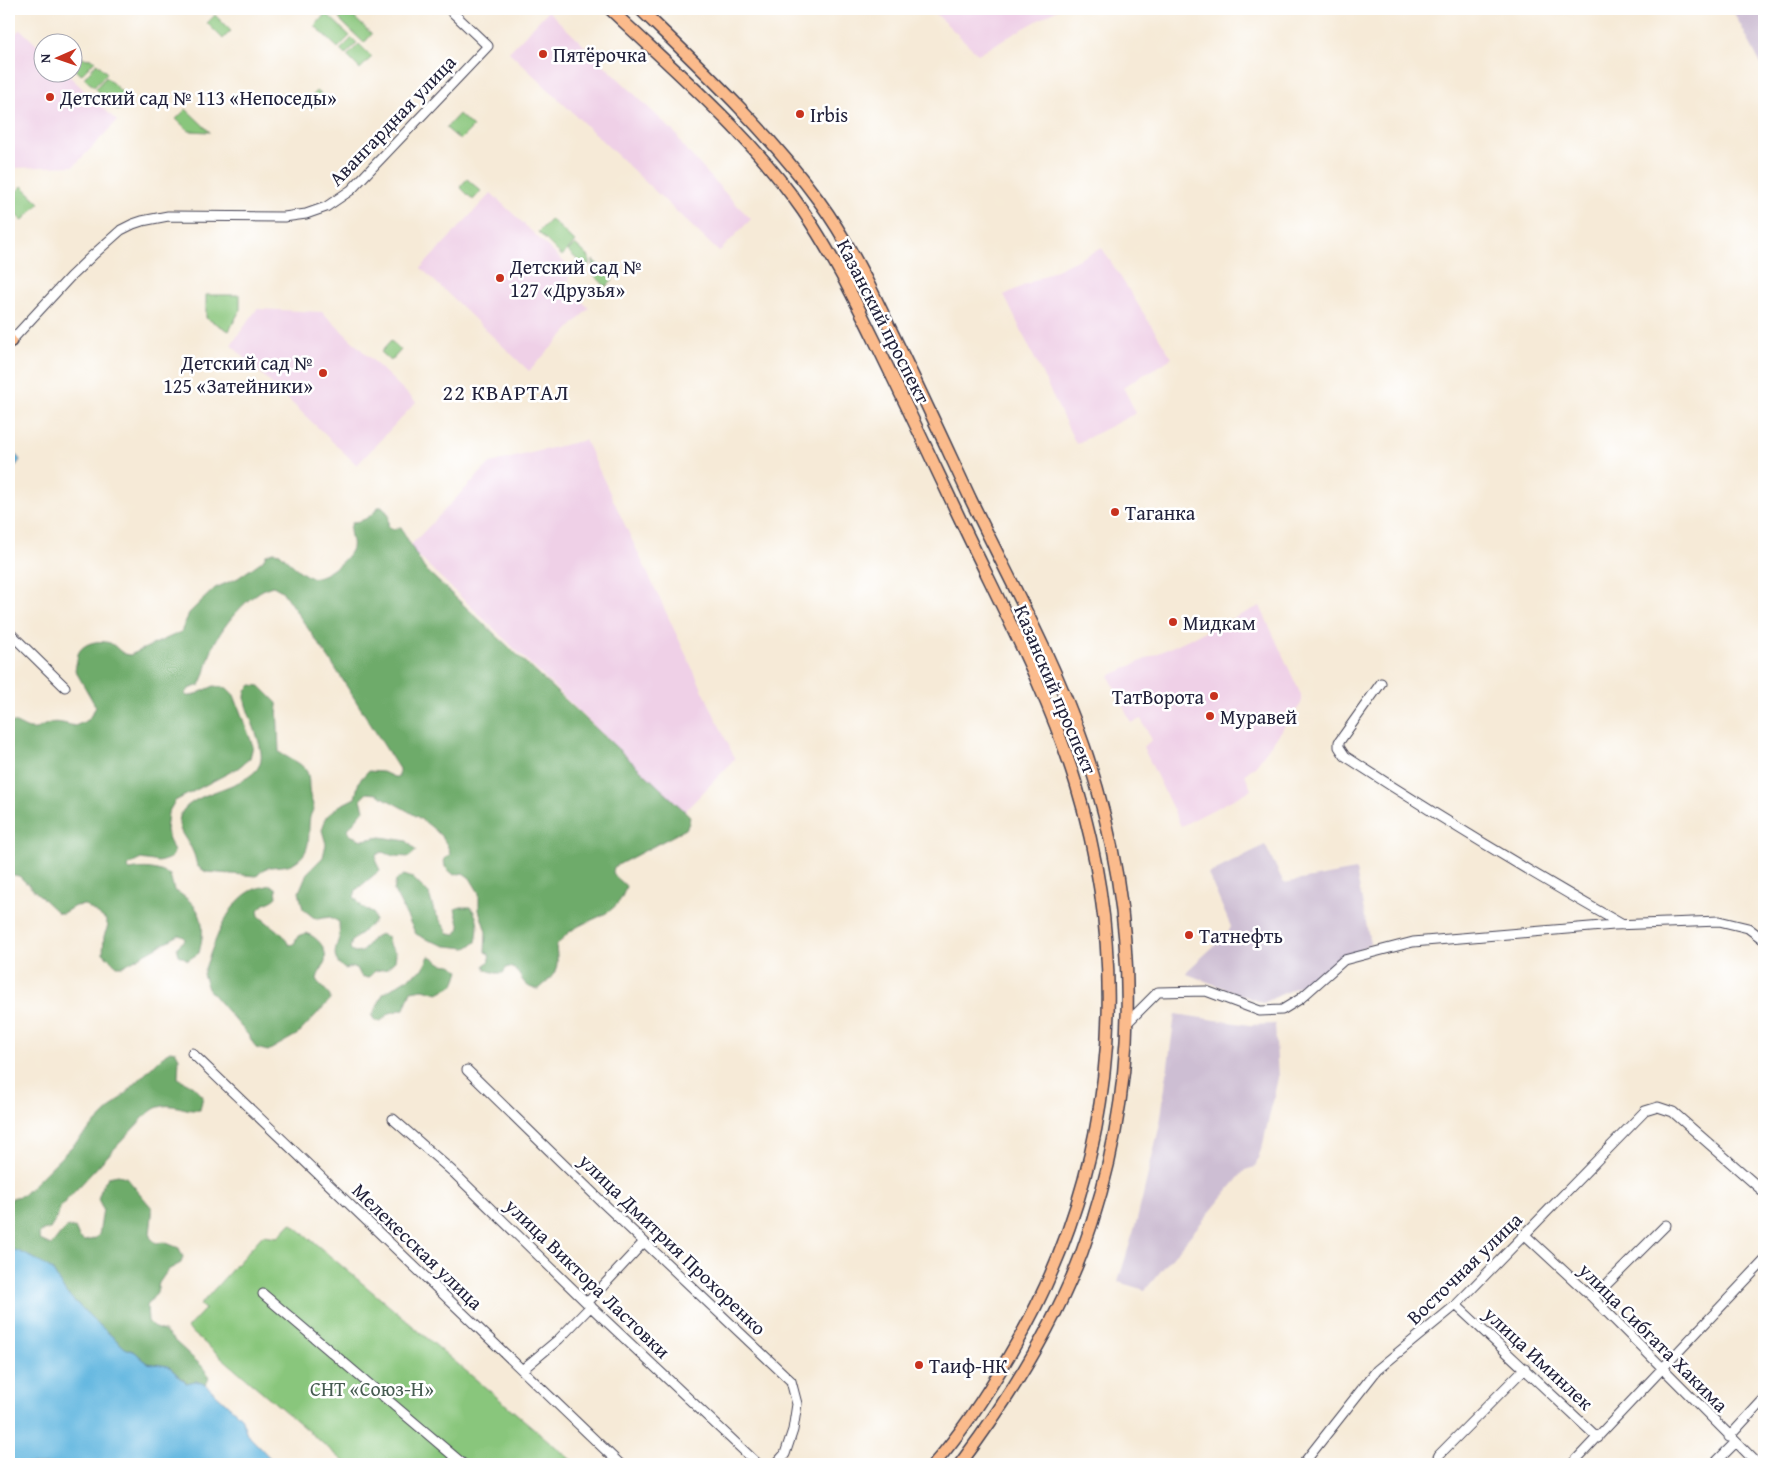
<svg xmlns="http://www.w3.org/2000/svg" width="1773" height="1473" font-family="'Gentium Book Plus',serif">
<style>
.built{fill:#efd0e7}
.industrial{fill:#cdbed3}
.green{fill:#89c67b;stroke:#56745b}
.forest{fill:#6eab6b;stroke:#486653}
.water{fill:#64b7e0;stroke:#436c8e}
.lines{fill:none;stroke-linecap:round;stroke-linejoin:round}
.minor-casing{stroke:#424052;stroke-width:11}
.major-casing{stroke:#424052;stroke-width:14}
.minor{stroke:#fff;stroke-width:9}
.major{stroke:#fbbb8c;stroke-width:11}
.poi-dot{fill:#c8321e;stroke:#fff;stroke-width:2}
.labels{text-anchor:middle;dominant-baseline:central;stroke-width:5;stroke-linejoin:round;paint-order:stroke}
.poi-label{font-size:20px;fill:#22223b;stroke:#fff;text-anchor:start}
.street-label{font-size:20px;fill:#22223b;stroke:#fff}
.park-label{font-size:20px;fill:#465b51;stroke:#fff}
.quarter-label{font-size:22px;letter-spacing:1px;fill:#22223b;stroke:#fff}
</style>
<rect width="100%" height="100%" fill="#fff"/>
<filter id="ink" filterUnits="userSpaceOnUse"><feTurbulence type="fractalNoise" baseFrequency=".02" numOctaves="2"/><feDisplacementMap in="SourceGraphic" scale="10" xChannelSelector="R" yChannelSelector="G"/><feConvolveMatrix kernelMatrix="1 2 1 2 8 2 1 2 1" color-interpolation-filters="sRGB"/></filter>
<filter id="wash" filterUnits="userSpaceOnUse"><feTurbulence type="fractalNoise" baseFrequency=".0096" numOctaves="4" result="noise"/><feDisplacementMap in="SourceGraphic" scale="20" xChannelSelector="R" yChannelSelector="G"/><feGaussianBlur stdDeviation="1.12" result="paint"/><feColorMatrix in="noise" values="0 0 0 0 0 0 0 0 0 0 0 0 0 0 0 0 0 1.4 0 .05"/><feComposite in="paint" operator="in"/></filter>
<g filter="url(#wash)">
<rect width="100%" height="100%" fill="#f6ead7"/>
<path class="built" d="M931 9H1058L978 54Z
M548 11 677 135 682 145 728 196 751 219 719 252 509 52Z
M20 29 42 50V72L66 73 117 121 74 166 10 168 9 166V40Z
M491 193 568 266 569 289 589 308 529 371 421 268Z
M1102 248 1172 358 1123 387 1136 413 1076 444 1004 295Z
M257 309 322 312 416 402 357 465 231 345Z
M585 440 735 759 684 812 409 547 490 463Z
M1260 606 1301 695V704L1256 765 1245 774 1251 790 1181 826 1143 747 1152 740 1141 719 1131 723 1109 676Z"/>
<path class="industrial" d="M1732 9H1764V70Z
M1265 845 1284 883 1356 870 1370 943 1323 975 1263 1003 1187 974 1188 970 1227 934 1231 927 1208 874Z
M1175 1014 1249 1025 1275 1024 1278 1078 1263 1144 1255 1167 1245 1170 1145 1290 1118 1282 1137 1220 1160 1124Z"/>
<path class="green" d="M347 11 372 34 364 43 339 19Z
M326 13 350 36 338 48 315 26Z
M215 15 231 31 223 39 207 23Z
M352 38 357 43 345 55 340 50Z
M359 44 372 57 360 69 347 56Z
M73 57 92 59 95 61 81 75 73 67Z
M97 63 107 73 94 87 84 78Z
M106 77 129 99 118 111 95 89Z
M317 91 324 97 314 108 307 101Z
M186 109 210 132 189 131 176 119Z
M459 114 473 127 460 140 446 128Z
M467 179 481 191 473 200 460 187Z
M22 186 40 203 22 221 9 208V199Z
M551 219 575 242 562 256 538 232Z
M575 244 589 257V265H583L568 251Z
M593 260 613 279 606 287 594 275Z
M206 295H240V310L229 331 206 318Z
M391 341 401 350 391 361 381 352Z
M291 1223 576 1464H347L187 1328 205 1309 200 1305 263 1235 278 1237Z"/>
<path class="forest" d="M378 507H383L389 515 388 525 391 529 401 528 424 568 690 816 689 823 686 829 614 867 613 872C616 879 621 880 626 886 618 919 588 916 567 934 563 938 560 942 556 946 559 970 557 973 539 989 518 989 523 967 507 967L503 973H496L486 970 484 965 490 961 489 954 485 952 486 932 479 910V893L470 878 463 873 454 875 445 867 444 860 450 854C446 827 399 807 377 794L367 793 361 799 364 810 348 829 350 835 362 840 381 837 407 841 416 851 409 857 394 856 382 852 376 855V862L380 870 356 890 354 897 363 908 373 913 375 921 352 941 350 948 354 953 362 952 372 939 380 934 388 937 389 945 396 953 395 961 386 969 375 971 368 978 361 976 357 968 352 967 345 969C332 960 334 952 339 938 340 934 339 927 339 922L330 917 318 919 313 917 303 909 299 892 307 873 323 857 326 844 322 830 326 817 339 806 355 798 359 781 368 771 383 772 394 777H399V769L332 663 282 591 273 586C250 591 218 630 211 652 207 663 206 674 200 685L189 689 185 694 187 696H191L214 686 227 688 234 695 253 746 250 758 238 768 175 801 168 813 166 831 174 852 171 858 159 862 141 859 129 865 128 868 130 870C145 867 156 868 170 875L174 890C202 906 207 922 199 953L188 960 179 955 177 947 185 940 184 937 179 935 123 966H117L103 953 104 936 108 926 105 919 85 905 75 906 63 913H58L19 876 9 874V726L12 722C19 723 25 729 31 729 38 730 41 726 47 724 55 720 66 724 75 726L88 720 96 707 75 670C76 665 77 659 78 654 82 643 99 639 110 643 118 647 121 655 130 655L181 632 189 613 215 588 238 578 262 561 267 554 274 552 280 553C287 560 301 574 310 577 322 581 349 559 352 548 354 538 346 531 353 522 365 521 372 516 378 507Z
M251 685 260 686 277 703 279 752C288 759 301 761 307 772 310 778 308 788 310 795 310 798 313 802 313 806 314 810 311 813 310 817 307 832 313 849 298 860 282 872 270 860 257 876L206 872 197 866C196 862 195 856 193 852 189 841 178 833 179 821 182 790 249 791 260 764 266 748 248 717 245 701 245 697 245 693 246 690Z
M404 875 413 878 429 894 434 911 449 934 455 935 460 928 455 909 461 907H471C479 919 479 928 476 942L467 948 446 946 428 940 416 934 394 891 396 880Z
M270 885 276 888 277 897C271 903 263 903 258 910L259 916 283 935 289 945 294 944 298 936 306 933C317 937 328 948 325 962 323 969 317 973 317 981L330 995V1000L298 1034 268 1051 256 1048 249 1036 208 989 203 974C213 947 226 901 255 889 260 887 265 887 270 885Z
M429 956C434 957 436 960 440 963 449 967 449 961 459 971L454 985 438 993 423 989 411 991 404 1009 390 1013 381 1021H375L372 1016 383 994 423 969Z
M170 1051 176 1052 179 1058 178 1078 193 1086 203 1096 200 1110C186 1112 173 1102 159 1107 154 1108 149 1113 145 1116L61 1206 55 1221 50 1229 42 1231 39 1235 40 1240 51 1245C58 1239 60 1232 68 1227L75 1228 79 1237 84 1241 94 1239 99 1235 103 1209 98 1199 102 1187 108 1177 118 1175 126 1177 152 1208C153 1214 150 1229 150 1237L156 1243 164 1242 179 1248 183 1257 181 1263 168 1270 159 1283 157 1292 147 1306 148 1321 155 1328 164 1331 206 1370 209 1378 206 1385 196 1381 187 1383 168 1366 147 1363 135 1352 125 1348 96 1322 66 1293 52 1270 9 1249V1205L12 1198 23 1195 165 1054Z"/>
<path class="water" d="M9 441 12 443 10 452 17 456 20 460 12 471H9Z
M9 1249 18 1251 35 1259 52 1270 66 1293 96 1322 125 1348 135 1352 147 1363 168 1366 186 1383 196 1381 206 1385 241 1417 247 1434 274 1462H290V1464H9Z"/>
</g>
<g filter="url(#ink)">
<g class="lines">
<g class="minor-casing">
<path id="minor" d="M11 341 70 277 93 255 121 230 133 224 142 221 168 216 284 217 306 214 326 207 351 190 488 46 449 9
M9 632 65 687
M1381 683 1339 742V747L1345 756C1435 815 1528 871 1623 925
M1127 1023 1158 992 1206 991 1260 1011 1282 1010 1300 999 1344 960 1413 942 1614 925 1719 921 1748 928 1764 940
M192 1053 620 1464
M467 1070 602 1202 791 1381 797 1404 793 1430 785 1454 776 1464
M393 1119 452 1171 587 1303 758 1464
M1524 1234 1593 1298 1758 1464
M263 1294 463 1464
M1593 1298 1666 1225
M587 1303 644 1242
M1456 1305 1598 1438
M522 1370 559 1339 591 1306
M1729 1437 1764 1399
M1303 1464 1377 1370 1456 1305 1645 1111 1658 1107 1673 1112 1764 1192
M1435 1464 1439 1455 1525 1368
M1572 1464 1764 1261
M1714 1464 1735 1443"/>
</g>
<g class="major-casing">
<path id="major" d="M610 9C677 73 750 134 803 211 831 252 853 296 875 341 904 400 932 460 960 519 1001 606 1048 692 1076 784 1135 979 1113 1180 1009 1356 987 1394 963 1431 934 1464
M640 9C703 70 767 130 819 201 846 238 867 280 887 322 916 381 943 440 971 500 1010 581 1055 661 1084 746 1141 913 1143 1085 1082 1252 1053 1329 1009 1399 960 1464
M9 339 11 341 9 342"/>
</g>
<use href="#minor" class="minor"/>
<use href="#major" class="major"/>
</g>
</g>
<g class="poi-dot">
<circle cx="543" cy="54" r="5"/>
<circle cx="50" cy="97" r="5"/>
<circle cx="800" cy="114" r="5"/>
<circle cx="500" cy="278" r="5"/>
<circle cx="323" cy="373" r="5"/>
<circle cx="1115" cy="512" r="5"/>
<circle cx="1173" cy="622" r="5"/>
<circle cx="1214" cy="696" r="5"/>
<circle cx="1210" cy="716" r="5"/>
<circle cx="1189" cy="935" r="5"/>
<circle cx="919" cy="1365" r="5"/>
</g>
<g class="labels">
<g class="poi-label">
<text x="553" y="54">Пятёрочка</text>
<text x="60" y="97">Детский сад № 113 «Непоседы»</text>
<text x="810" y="114">Irbis</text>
<text x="510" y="266">Детский сад №<tspan x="510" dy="23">127 «Друзья»</tspan></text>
<text x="313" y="362" text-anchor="end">Детский сад №<tspan x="313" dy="23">125 «Затейники»</tspan></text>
<text x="1125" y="512">Таганка</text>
<text x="1183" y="622">Мидкам</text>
<text x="1204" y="696" text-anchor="end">ТатВорота</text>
<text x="1220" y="716">Муравей</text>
<text x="1199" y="935">Татнефть</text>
<text x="929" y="1365">Таиф-НК</text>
</g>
<g class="street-label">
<text transform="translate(392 120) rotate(-46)">Авангардная улица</text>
<text transform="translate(884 321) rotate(63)">Казанский проспект</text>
<text transform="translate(1056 689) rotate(67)">Казанский проспект</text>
<text transform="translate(673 1244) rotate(44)">улица Дмитрия Прохоренко</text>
<text transform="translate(418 1246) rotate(44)">Мелекесская улица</text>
<text transform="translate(1464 1268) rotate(-44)">Восточная улица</text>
<text transform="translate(588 1278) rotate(44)">улица Виктора Ластовки</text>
<text transform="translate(1654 1337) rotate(45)">улица Сибгата Хакима</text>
<text transform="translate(1539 1358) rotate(43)">улица Иминлек</text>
</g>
<g class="park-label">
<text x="372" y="1388">СНТ «Союз-Н»</text>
</g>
<g class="quarter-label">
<text x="506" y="392">22 КВАРТАЛ</text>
</g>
</g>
<rect width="1773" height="1473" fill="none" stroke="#fff" stroke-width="30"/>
<g transform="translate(58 58) rotate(268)"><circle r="24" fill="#ffffff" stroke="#a7a7b1"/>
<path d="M0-4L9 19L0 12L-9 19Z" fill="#c8321e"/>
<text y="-8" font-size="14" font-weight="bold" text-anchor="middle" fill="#22223b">N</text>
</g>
</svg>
